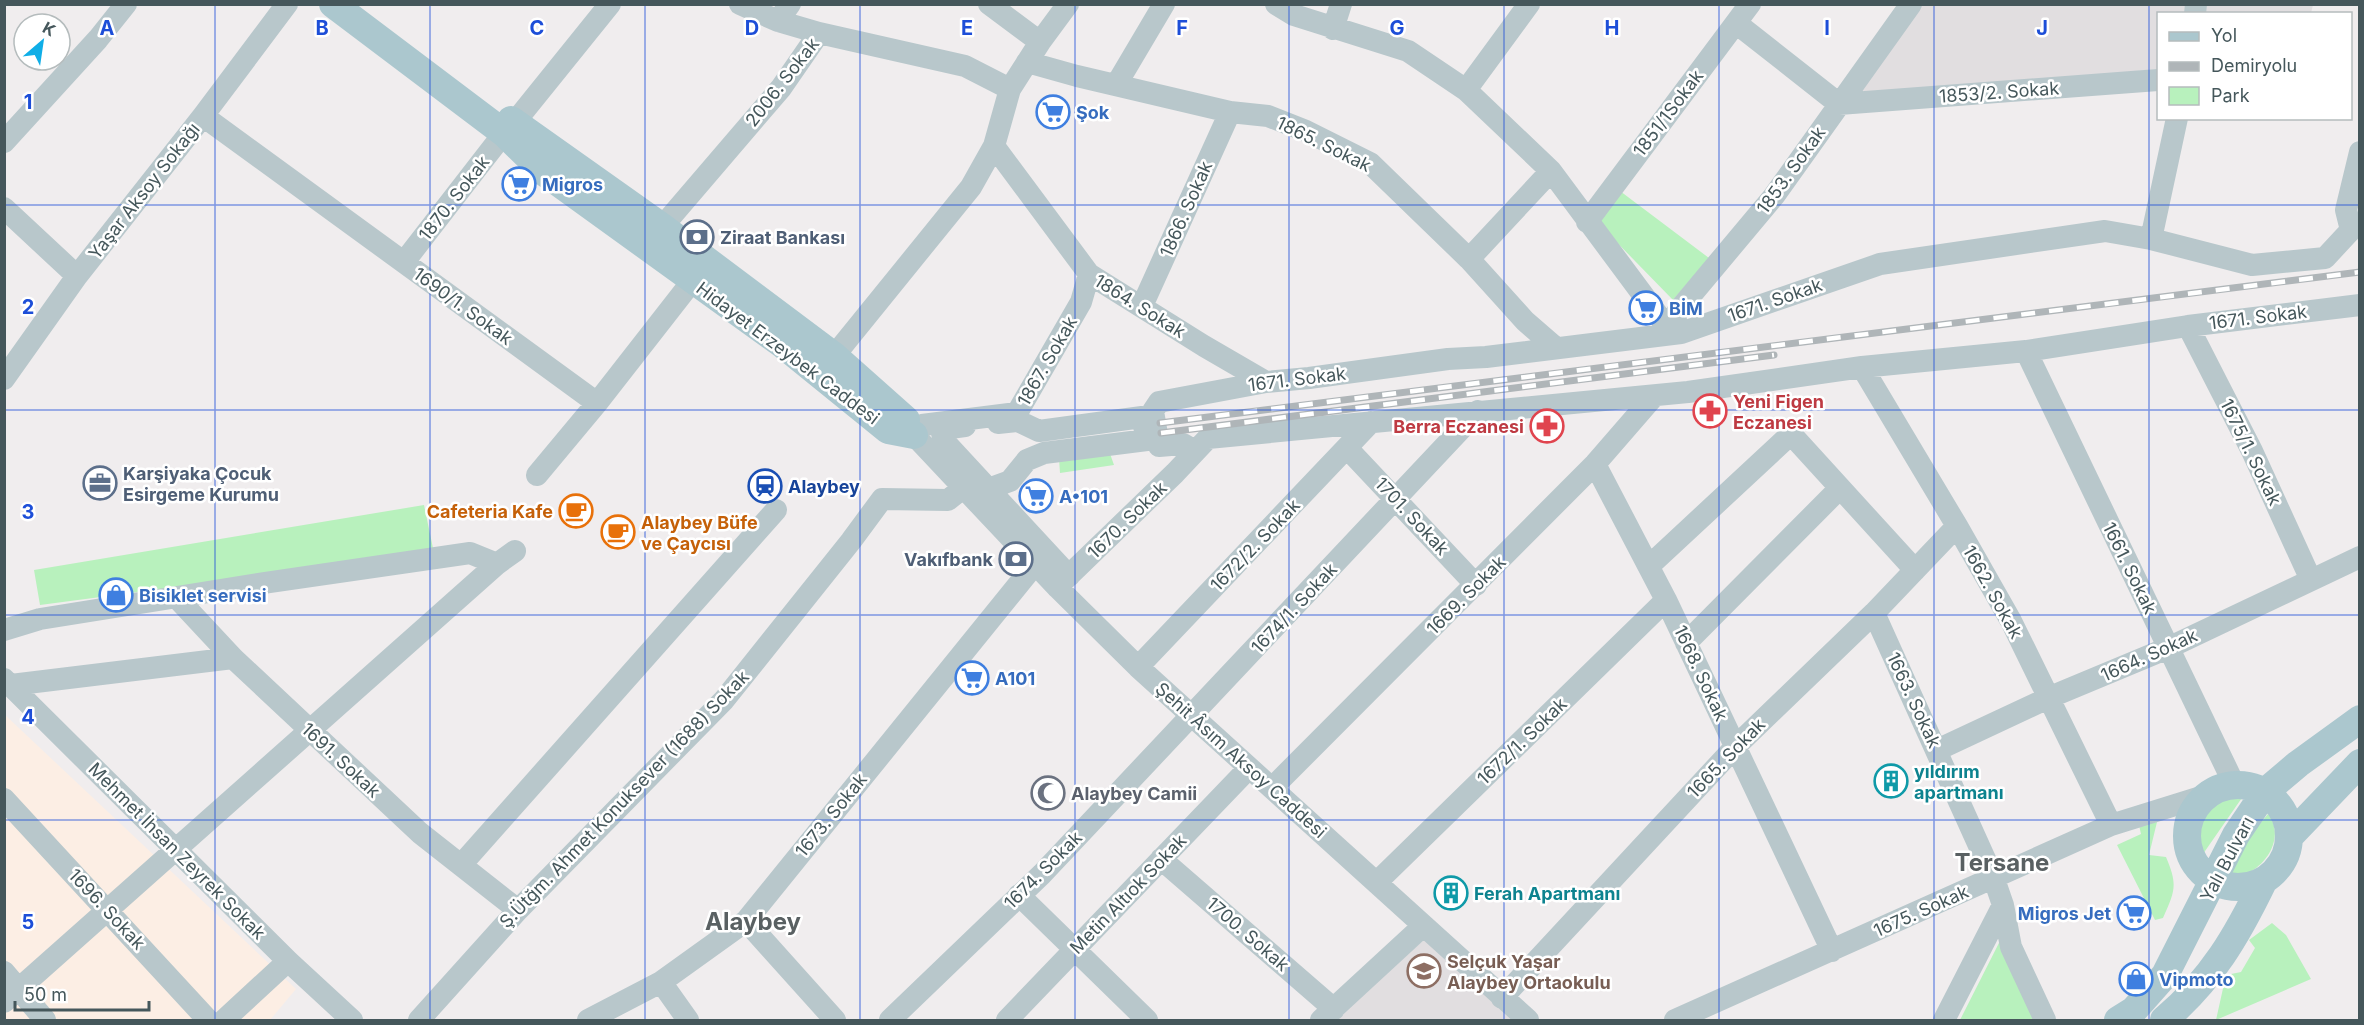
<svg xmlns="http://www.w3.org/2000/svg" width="2364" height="1025" font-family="Inter,sans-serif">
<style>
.commercial{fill:#fceee4}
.education{fill:#e1dee0}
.green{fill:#b8f1bd}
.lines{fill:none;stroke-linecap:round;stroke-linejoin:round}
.minor{stroke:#b8c7cb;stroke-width:22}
.major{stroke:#abc7ce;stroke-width:28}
.rail-casing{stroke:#afb5b8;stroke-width:7}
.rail{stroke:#fff;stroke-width:4.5;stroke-dasharray:14;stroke-linecap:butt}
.grid{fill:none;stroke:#1d4ed8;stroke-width:1.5;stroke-opacity:0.55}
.labels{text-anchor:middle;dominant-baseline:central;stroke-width:5;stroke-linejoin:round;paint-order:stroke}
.street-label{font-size:18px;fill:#45575b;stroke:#fff}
.shop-label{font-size:18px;font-weight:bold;fill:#366cbe;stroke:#fff;text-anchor:start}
.service-label{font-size:18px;font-weight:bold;fill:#4e5e75;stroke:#fff;text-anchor:start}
.health-label{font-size:18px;font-weight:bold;fill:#be3a42;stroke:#fff;text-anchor:start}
.transit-label{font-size:18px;font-weight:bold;fill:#164399;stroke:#fff;text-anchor:start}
.food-label{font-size:18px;font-weight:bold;fill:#c56008;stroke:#fff;text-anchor:end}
.culture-label{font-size:18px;font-weight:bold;fill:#0d838f;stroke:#fff;text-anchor:start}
.worship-label{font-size:18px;font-weight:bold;fill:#5b616d;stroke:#fff;text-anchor:start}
.education-label{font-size:18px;font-weight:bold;fill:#785e54;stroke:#fff;text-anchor:start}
.district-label{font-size:24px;font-weight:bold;fill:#596062;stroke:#fff}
.grid-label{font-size:20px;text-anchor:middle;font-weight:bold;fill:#1d4ed8;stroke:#fff;stroke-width:5;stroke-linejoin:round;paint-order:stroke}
</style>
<rect width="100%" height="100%" fill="#f0edee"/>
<path class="commercial" d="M4 714 296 989 270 1020H5Z"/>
<path class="education" d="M1921 5H2187L2186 13 2158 14V69L2065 78 1858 92Z
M2206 5H2313L2311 13 2205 14Z
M1425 939 1515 1020H1330Z"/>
<path class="green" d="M1620 191 1709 258 1673 300 1596 221Z
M1108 448 1114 465 1060 473 1059 458Z
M424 505 434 553 40 605 34 570Z
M2246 792 2203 854H2198C2191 831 2198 806 2221 795 2228 792 2239 793 2246 792Z
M2268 814C2284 834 2270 862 2248 873 2243 875 2235 875 2229 876L2243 844Z
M2157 822 2149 855 2166 857C2178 885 2175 891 2163 918L2155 920 2117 845 2141 834 2139 825Z
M2272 923 2286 935 2311 979 2216 1020 2226 975 2241 972 2255 948 2249 940Z
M2003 935 2038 1020H1960Z"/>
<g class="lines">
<path class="minor" d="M740 4 778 21 790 4
M989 4 1040 42
M1276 4 1294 15 1408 51 1466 90 1551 171 1672 334
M2195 14 2196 4
M778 21 819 33
M1736 23 1839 104
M1333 29 1341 4
M1027 62 1077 76 1230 112 1268 116 1306 131 1370 163 1469 259 1525 321 1555 347
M1116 85 1164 4
M1466 90 1529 4
M1839 104 2158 80
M203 116 597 403 693 280
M514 123 610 4
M4 142 98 39 126 4
M994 146 1089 274 1204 346 1266 382
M4 208 77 276
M1587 222 1750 4
M662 227 781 88 819 33 965 66 1010 89
M2351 230 2346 210 2360 152
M2151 239 2177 118
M1469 259 1551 171
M404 262 504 133
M1089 274 1081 302 1017 413 922 425 914 435 1057 587 1138 667 1528 1020
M1142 306 1230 112
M2188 326 2252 451 2311 580
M1672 334 1677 312 1774 196 1911 4
M2026 351 2234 784
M834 356 971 187 994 146 1010 89 1040 42 1068 4
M1862 367 1957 526 2011 621 2111 825
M4 379 77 276 203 116 287 4
M965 426 950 428 942 433 944 441 1069 576
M1347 448 1476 585
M1195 451 1183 444 1159 446 1153 411 1159 402 1266 382 1309 378 1448 359 1486 357 1681 333 1880 264 2105 231 2151 239 2252 265 2325 258 2351 230
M1595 464 1666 600 1832 951
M537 475 597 403
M988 489 1010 481 1027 460 1044 453 1147 440 1142 417 1039 431 1018 421 998 423
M1649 566 1791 434 1915 570
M1057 587 1175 473 1208 438 1688 392 1862 367 2026 351 2188 326 2360 305
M177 598 233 658 420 833 518 910
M1874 613 1994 879 2003 905 2011 947 2045 1020
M4 630 40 619 264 583 470 553 497 564
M1686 643 1840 488
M1138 667 1371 422
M4 679 288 961 352 1020
M11 685 233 658
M1937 750 2048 698 2168 648 2360 557
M1272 788 1595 464 1654 396
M4 799 208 1020
M1161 859 1334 1009
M461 865 776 510
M1377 882 1666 600
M1019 895 1147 1020
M746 921 835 1020
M4 972 45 1020
M661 982 688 1020
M1502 998 1736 746 1874 613 1957 526
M4 1002 497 564 515 551
M224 1020 288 961
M419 1020 518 910 724 700 851 541 882 499 948 500 963 488
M588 1020 661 982 746 921 1035 564
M890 1020 1042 874 1478 411
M1007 1020 1249 768
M1321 1020 1423 926
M1675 1020 2111 825 2204 796
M1944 1020 2003 905"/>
<path class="major" d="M333 4 504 133 545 173 782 344 888 430 914 435
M511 120 662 227 834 356 906 420
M2187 836a51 51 0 1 1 102 0a51 51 0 1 1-102 0Z
M2289 837 2360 763
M2118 1020 2134 1010 2165 975 2236 835 2265 792 2298 764 2360 719
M2164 1020C2212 979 2237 936 2264 880"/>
<g class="rail-casing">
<path id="rail" d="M1160 423 2360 272
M1161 433 1774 355"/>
</g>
<use href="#rail" class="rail"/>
</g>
<path class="grid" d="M215 4V1020M430 4V1020M645 4V1020M860 4V1020M1075 4V1020M1289 4V1020M1504 4V1020M1719 4V1020M1934 4V1020M2149 4V1020M4 205H2360M4 410H2360M4 615H2360M4 820H2360"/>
<defs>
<g id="supermarket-ring" transform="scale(1.725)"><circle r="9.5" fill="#fff" stroke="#3f7fe0" stroke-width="1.5"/><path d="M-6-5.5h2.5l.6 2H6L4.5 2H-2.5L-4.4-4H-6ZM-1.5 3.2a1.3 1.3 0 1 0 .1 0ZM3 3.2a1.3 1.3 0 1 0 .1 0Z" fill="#3f7fe0"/></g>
<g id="bank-ring" transform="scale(1.725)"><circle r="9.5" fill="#fff" stroke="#5c6f8a" stroke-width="1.5"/><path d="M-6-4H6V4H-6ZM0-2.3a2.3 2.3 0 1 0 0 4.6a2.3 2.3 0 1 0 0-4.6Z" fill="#5c6f8a"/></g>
<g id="pharmacy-ring" transform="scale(1.725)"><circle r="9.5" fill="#fff" stroke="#e0444e" stroke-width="1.5"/><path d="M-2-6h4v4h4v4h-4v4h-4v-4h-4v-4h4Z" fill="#e0444e"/></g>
<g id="office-ring" transform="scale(1.725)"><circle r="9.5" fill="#fff" stroke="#5c6f8a" stroke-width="1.5"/><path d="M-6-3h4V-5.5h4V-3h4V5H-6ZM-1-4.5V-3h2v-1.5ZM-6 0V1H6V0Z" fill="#5c6f8a"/></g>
<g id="station-ring" transform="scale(1.725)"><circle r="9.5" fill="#fff" stroke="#1a4fb4" stroke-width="1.5"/><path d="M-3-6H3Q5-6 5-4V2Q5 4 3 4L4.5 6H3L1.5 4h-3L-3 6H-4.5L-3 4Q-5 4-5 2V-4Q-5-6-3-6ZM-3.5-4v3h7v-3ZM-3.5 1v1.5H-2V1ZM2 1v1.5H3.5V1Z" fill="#1a4fb4"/></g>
<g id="cafe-ring" transform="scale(1.725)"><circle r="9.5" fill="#fff" stroke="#e8710a" stroke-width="1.5"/><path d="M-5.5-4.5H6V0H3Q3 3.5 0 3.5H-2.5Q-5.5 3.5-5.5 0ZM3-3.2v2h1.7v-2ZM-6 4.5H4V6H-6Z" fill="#e8710a"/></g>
<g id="shop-ring" transform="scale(1.725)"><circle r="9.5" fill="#fff" stroke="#3f7fe0" stroke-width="1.5"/><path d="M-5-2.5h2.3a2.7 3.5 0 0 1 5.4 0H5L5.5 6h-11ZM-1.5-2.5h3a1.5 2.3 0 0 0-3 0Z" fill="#3f7fe0"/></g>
<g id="building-ring" transform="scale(1.725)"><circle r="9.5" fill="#fff" stroke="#0f9aa8" stroke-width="1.5"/><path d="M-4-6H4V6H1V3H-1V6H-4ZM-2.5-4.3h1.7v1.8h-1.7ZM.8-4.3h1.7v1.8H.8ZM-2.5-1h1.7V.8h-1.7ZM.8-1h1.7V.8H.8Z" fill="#0f9aa8"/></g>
<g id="mosque-ring" transform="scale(1.725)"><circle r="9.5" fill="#fff" stroke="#6b7280" stroke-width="1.5"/><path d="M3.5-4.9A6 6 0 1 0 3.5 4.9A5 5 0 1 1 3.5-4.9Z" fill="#6b7280"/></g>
<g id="school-ring" transform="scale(1.725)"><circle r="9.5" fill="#fff" stroke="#8d6e63" stroke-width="1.5"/><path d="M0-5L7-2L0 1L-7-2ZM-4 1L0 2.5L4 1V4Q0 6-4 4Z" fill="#8d6e63"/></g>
</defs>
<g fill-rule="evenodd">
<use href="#supermarket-ring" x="1053" y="112"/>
<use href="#supermarket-ring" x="519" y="184"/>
<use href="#bank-ring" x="697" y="237"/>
<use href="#supermarket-ring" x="1646" y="308"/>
<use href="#pharmacy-ring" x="1710" y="411"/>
<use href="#pharmacy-ring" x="1547" y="426"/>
<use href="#office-ring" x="100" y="483"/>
<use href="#station-ring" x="765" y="486"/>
<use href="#supermarket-ring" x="1036" y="496"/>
<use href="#cafe-ring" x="576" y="511"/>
<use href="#cafe-ring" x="618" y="532"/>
<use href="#bank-ring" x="1016" y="559"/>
<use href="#shop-ring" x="116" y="595"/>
<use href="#supermarket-ring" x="972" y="678"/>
<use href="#building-ring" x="1891" y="781"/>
<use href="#mosque-ring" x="1048" y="793"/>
<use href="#building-ring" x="1451" y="893"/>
<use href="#supermarket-ring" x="2134" y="913"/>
<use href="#school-ring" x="1424" y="971"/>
<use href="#shop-ring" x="2136" y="979"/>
</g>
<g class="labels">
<g class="street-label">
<text transform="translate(782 82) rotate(-52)">2006. Sokak</text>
<text transform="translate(1999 92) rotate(-4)">1853/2. Sokak</text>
<text transform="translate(1668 113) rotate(-53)">1851/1Sokak</text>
<text transform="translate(1324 144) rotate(26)">1865. Sokak</text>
<text transform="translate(1791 170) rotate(-54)">1853. Sokak</text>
<text transform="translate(144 191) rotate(-52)">Yaşar Aksoy Sokağı</text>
<text transform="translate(454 198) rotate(-52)">1870. Sokak</text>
<text transform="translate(1186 209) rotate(-66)">1866. Sokak</text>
<text transform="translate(1775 300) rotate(-19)">1671. Sokak</text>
<text transform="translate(463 306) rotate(36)">1690/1. Sokak</text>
<text transform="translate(1140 306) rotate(32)">1864. Sokak</text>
<text transform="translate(2258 317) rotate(-7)">1671. Sokak</text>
<text transform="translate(788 353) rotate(37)">Hidayet Erzeybek Caddesi</text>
<text transform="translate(1047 361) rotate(-60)">1867. Sokak</text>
<text transform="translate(1297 379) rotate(-7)">1671. Sokak</text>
<text transform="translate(2251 452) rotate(64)">1675/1. Sokak</text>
<text transform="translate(1412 516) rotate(47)">1701. Sokak</text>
<text transform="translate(1127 520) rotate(-44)">1670. Sokak</text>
<text transform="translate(1255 545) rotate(-46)">1672/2. Sokak</text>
<text transform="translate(2130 568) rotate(64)">1661. Sokak</text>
<text transform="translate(1993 592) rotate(61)">1662. Sokak</text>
<text transform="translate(1466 595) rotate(-45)">1669. Sokak</text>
<text transform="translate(1294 608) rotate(-47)">1674/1. Sokak</text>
<text transform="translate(2149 655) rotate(-24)">1664. Sokak</text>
<text transform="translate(1701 673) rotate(65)">1668. Sokak</text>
<text transform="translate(1914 700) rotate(65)">1663. Sokak</text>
<text transform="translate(1522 741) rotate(-44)">1672/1. Sokak</text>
<text transform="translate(1726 758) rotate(-46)">1665. Sokak</text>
<text transform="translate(341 760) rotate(43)">1691. Sokak</text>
<text transform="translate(1241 760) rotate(42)">Şehit Âsım Aksoy Caddesi</text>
<text transform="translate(624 799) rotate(-46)">Ş.Ütğm. Ahmet Konuksever (1688) Sokak</text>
<text transform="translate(831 815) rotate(-51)">1673. Sokak</text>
<text transform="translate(177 851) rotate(45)">Mehmet İhsan Zeyrek Sokak</text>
<text transform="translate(2227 859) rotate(-62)">Yalı Bulvarı</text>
<text transform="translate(1043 870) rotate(-45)">1674. Sokak</text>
<text transform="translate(1128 894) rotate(-46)">Metin Altıok Sokak</text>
<text transform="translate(107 909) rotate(47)">1696. Sokak</text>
<text transform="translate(1921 911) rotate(-24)">1675. Sokak</text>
<text transform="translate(1248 934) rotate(41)">1700. Sokak</text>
</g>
<g class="shop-label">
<text x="1076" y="112">Şok</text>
<text x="542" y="184">Migros</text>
<text x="1669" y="308">BİM</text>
<text x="1059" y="496">A•101</text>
<text x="139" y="595">Bisiklet servisi</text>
<text x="995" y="678">A101</text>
<text x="2111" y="913" text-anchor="end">Migros Jet</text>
<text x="2159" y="979">Vipmoto</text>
</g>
<g class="service-label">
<text x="720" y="237">Ziraat Bankası</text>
<text x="123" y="473">Karşiyaka Çocuk<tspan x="123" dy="21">Esirgeme Kurumu</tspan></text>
<text x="993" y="559" text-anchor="end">Vakıfbank</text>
</g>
<g class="health-label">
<text x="1733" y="401">Yeni Figen<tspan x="1733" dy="21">Eczanesi</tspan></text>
<text x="1524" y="426" text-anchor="end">Berra Eczanesi</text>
</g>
<g class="transit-label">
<text x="788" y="486">Alaybey</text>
</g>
<g class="food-label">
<text x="553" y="511">Cafeteria Kafe</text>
<text x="641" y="522" text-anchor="start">Alaybey Büfe<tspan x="641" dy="21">ve Çaycısı</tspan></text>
</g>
<g class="culture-label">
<text x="1914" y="771">yıldırım<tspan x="1914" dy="21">apartmanı</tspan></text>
<text x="1474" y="893">Ferah Apartmanı</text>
</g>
<g class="worship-label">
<text x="1071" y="793">Alaybey Camii</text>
</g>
<g class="education-label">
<text x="1447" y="961">Selçuk Yaşar<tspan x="1447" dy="21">Alaybey Ortaokulu</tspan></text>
</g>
<g class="district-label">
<text x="2002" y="862">Tersane</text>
<text x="753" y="921">Alaybey</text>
</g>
</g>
<g class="grid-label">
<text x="107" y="35">A</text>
<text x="322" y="35">B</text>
<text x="537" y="35">C</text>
<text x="752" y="35">D</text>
<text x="967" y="35">E</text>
<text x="1182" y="35">F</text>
<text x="1397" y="35">G</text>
<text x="1612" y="35">H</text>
<text x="1827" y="35">I</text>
<text x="2042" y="35">J</text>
<text x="28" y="109">1</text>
<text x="28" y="314">2</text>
<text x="28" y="519">3</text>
<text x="28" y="724">4</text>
<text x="28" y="929">5</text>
</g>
<rect width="2364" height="1025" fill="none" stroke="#45575b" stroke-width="12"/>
<rect x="2157" y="12" width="195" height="108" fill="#ffffff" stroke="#b5bcbd" stroke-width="1.5"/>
<rect x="2169" y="32" width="30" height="9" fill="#abc7ce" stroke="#b5bcbd" stroke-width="1.5"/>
<text x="2211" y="42" font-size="18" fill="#45575b">Yol</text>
<rect x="2169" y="62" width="30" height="9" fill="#afb5b8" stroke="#b5bcbd" stroke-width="1.5"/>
<text x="2211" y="72" font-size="18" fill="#45575b">Demiryolu</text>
<rect x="2169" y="87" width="30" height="18" fill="#b8f1bd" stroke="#b5bcbd" stroke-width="1.5"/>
<text x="2211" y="102" font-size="18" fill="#45575b">Park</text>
<g transform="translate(42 42) rotate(29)"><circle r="28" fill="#ffffff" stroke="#b5bcbd" stroke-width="1.5"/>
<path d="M0-4.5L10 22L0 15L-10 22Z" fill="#10aee7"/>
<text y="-9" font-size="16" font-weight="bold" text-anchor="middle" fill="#45575b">K</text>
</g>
<path d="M15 1001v9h134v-9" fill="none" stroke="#45575b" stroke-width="3"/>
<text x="24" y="1001" font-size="18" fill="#45575b" stroke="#ffffff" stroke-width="4.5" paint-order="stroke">50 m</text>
</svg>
